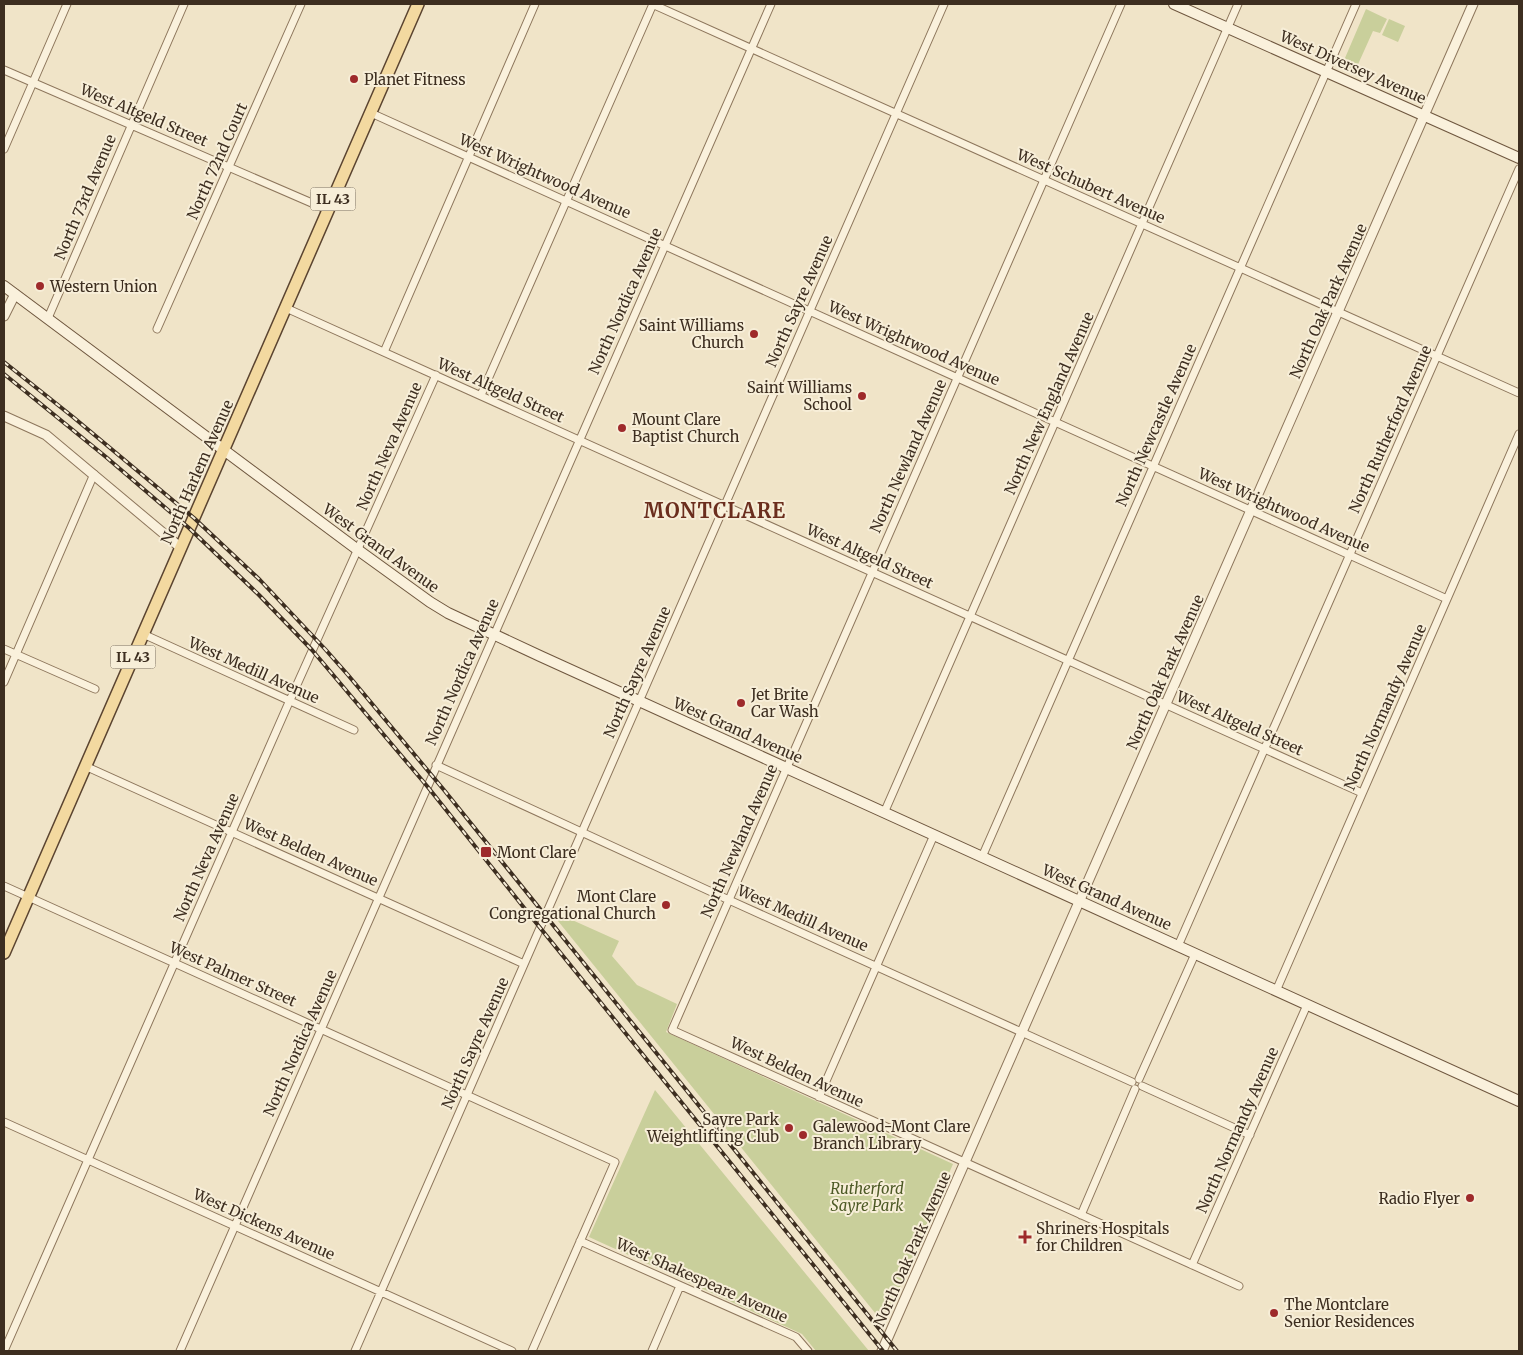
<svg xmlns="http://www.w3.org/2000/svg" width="1523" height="1355" font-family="Merriweather,serif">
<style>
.green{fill:#c9cf9b}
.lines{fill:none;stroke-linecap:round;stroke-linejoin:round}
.minor-casing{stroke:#8d765c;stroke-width:9}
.tertiary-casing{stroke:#8d765c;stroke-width:11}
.secondary-casing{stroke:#6f573f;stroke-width:12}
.primary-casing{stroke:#5b4430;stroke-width:14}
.minor{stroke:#faf1dc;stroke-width:7}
.tertiary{stroke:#faf1dc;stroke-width:9}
.secondary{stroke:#faf1dc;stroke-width:10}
.primary{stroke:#f3d9a0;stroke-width:11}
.rail-casing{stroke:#3d2e20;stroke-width:4}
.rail{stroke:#f7eed8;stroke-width:2;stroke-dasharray:5.5;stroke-linecap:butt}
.poi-dot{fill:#9e2a2b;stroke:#f7eed8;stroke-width:2}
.labels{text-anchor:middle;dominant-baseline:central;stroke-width:4;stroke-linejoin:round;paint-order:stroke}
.shield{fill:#f7eed8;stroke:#756857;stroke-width:1}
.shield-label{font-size:14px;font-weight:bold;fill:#3d2e20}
.street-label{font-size:15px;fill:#3d2e20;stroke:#f7eed8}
.poi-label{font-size:15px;fill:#3d2e20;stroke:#f7eed8;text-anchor:start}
.park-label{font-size:15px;font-style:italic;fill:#4d5a26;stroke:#f7eed8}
.district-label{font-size:20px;font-weight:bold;letter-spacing:1px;fill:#6b2e1e;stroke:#f7eed8}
</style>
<rect width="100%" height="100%" fill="#f0e4c8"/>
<path class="green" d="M1366 9 1387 19 1380 33 1373 31 1355 71 1342 65Z
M1389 19 1405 26 1398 42 1382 35Z
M561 915 619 941 612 956 637 985 677 1004 666 1032 953 1164 884 1324 558 921Z
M655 1090 869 1351H816L802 1334 589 1237Z"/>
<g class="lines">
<g class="minor-casing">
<path id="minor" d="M652 4 1519 393
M1121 4 672 1030 1239 1286
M4 70 328 210
M371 113 1447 599
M4 149 67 4
M286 308 1362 793
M48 318 184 4
M157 329 301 4
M384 352 535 4
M481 395 653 4
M143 634 354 730
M4 649 95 689
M4 682 94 474
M436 765 729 900 1132 1082
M85 766 524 964
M884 813 1238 4
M982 857 1356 4
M4 886 615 1162 532 1351
M1178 946 1519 169
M1276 991 1519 434
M1139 1079 1195 954
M1142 1086 1250 1135
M819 1097 934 835
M4 1122 512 1351
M1081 1215 1135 1089
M580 1241 796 1337 808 1351
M1192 1265 1307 1005
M4 1351 286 709 436 375
M180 1351 771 4
M355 1351 944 4
M652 1351 680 1286"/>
</g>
<g class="tertiary-casing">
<path id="tertiary" d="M4 316 15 294
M4 416 46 435 181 548
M882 1351 1473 4"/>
</g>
<g class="secondary-casing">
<path id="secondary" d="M1174 4 1519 158
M4 286 358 550 430 602 448 613 540 656 1519 1101"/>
</g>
<g class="primary-casing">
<path id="primary" d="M4 953 418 4"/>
</g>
<use href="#minor" class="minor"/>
<use href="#tertiary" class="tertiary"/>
<use href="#secondary" class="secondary"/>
<use href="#primary" class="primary"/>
<g class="rail-casing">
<path id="rail" d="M4 362 73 417 194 518 260 580 325 649 348 675 444 790 897 1351
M4 374 106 457 189 528 259 595 312 650 427 786 533 919 883 1351"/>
</g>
<use href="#rail" class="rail"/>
</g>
<g class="poi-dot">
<circle cx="354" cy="79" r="5"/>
<circle cx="40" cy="286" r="5"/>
<circle cx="754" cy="334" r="5"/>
<circle cx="862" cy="396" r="5"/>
<circle cx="622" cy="428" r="5"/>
<circle cx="741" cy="703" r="5"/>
<rect x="480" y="846" width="12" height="12" rx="2.5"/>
<circle cx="666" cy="905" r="5"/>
<circle cx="789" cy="1128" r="5"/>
<circle cx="803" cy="1135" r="5"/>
<circle cx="1470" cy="1198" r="5"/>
<path d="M1022.5 1229.5h5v5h5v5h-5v5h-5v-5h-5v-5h5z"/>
<circle cx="1274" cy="1313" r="5"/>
</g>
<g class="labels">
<g class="shield">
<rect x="310.5" y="187.5" width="45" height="23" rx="4"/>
<rect x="110.5" y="645.5" width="45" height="23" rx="4"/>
</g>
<g class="shield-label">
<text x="333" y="199">IL 43</text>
<text x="133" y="657">IL 43</text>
</g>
<g class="street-label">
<text transform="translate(1353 67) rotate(24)">West Diversey Avenue</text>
<text transform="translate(144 115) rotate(23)">West Altgeld Street</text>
<text transform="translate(217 161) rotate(-66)">North 72nd Court</text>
<text transform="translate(545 176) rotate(24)">West Wrightwood Avenue</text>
<text transform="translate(1091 186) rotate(24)">West Schubert Avenue</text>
<text transform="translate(85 197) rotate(-67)">North 73rd Avenue</text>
<text transform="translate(625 301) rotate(-66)">North Nordica Avenue</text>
<text transform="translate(799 301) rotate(-66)">North Sayre Avenue</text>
<text transform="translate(1328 301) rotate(-66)">North Oak Park Avenue</text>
<text transform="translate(914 343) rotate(24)">West Wrightwood Avenue</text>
<text transform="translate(501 390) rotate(24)">West Altgeld Street</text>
<text transform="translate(1049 403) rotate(-66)">North New England Avenue</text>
<text transform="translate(1156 425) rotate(-66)">North Newcastle Avenue</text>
<text transform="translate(1390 429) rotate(-66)">North Rutherford Avenue</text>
<text transform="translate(389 446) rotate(-66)">North Neva Avenue</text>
<text transform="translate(908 456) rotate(-66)">North Newland Avenue</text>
<text transform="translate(197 472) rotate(-66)">North Harlem Avenue</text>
<text transform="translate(1284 510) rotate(24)">West Wrightwood Avenue</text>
<text transform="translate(381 548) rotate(36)">West Grand Avenue</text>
<text transform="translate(870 556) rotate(24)">West Altgeld Street</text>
<text transform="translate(254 670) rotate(24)">West Medill Avenue</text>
<text transform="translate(462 672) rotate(-66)">North Nordica Avenue</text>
<text transform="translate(637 672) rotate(-66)">North Sayre Avenue</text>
<text transform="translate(1165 672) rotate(-66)">North Oak Park Avenue</text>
<text transform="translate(1385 707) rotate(-66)">North Normandy Avenue</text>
<text transform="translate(1240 723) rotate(24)">West Altgeld Street</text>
<text transform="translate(738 730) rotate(24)">West Grand Avenue</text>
<text transform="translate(739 841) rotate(-66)">North Newland Avenue</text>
<text transform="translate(311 852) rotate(24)">West Belden Avenue</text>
<text transform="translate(206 857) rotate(-66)">North Neva Avenue</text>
<text transform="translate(1107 897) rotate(24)">West Grand Avenue</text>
<text transform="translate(803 918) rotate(24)">West Medill Avenue</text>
<text transform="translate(233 974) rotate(24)">West Palmer Street</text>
<text transform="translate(300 1043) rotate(-66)">North Nordica Avenue</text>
<text transform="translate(475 1043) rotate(-66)">North Sayre Avenue</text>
<text transform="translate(797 1072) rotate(25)">West Belden Avenue</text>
<text transform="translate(1237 1130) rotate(-66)">North Normandy Avenue</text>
<text transform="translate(264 1224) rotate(24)">West Dickens Avenue</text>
<text transform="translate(912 1249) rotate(-66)">North Oak Park Avenue</text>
<text transform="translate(702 1280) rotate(24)">West Shakespeare Avenue</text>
</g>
<g class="poi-label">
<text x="364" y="79">Planet Fitness</text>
<text x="50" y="286">Western Union</text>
<text x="744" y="325" text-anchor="end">Saint Williams<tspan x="744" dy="17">Church</tspan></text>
<text x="852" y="387" text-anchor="end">Saint Williams<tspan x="852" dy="17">School</tspan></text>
<text x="632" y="419">Mount Clare<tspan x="632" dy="17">Baptist Church</tspan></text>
<text x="751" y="694">Jet Brite<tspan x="751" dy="17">Car Wash</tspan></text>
<text x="497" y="852">Mont Clare</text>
<text x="656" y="896" text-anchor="end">Mont Clare<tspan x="656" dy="17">Congregational Church</tspan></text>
<text x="779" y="1119" text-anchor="end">Sayre Park<tspan x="779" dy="17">Weightlifting Club</tspan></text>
<text x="813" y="1126">Galewood-Mont Clare<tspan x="813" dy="17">Branch Library</tspan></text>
<text x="1460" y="1198" text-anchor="end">Radio Flyer</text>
<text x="1036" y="1228">Shriners Hospitals<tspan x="1036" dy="17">for Children</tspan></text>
<text x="1284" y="1304">The Montclare<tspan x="1284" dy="17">Senior Residences</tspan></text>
</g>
<g class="park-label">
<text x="867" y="1188">Rutherford<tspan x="867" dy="17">Sayre Park</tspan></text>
</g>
<g class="district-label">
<text x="715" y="510">MONTCLARE</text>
</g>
</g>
<rect width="1523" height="1355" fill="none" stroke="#3d2e20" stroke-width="10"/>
</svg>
